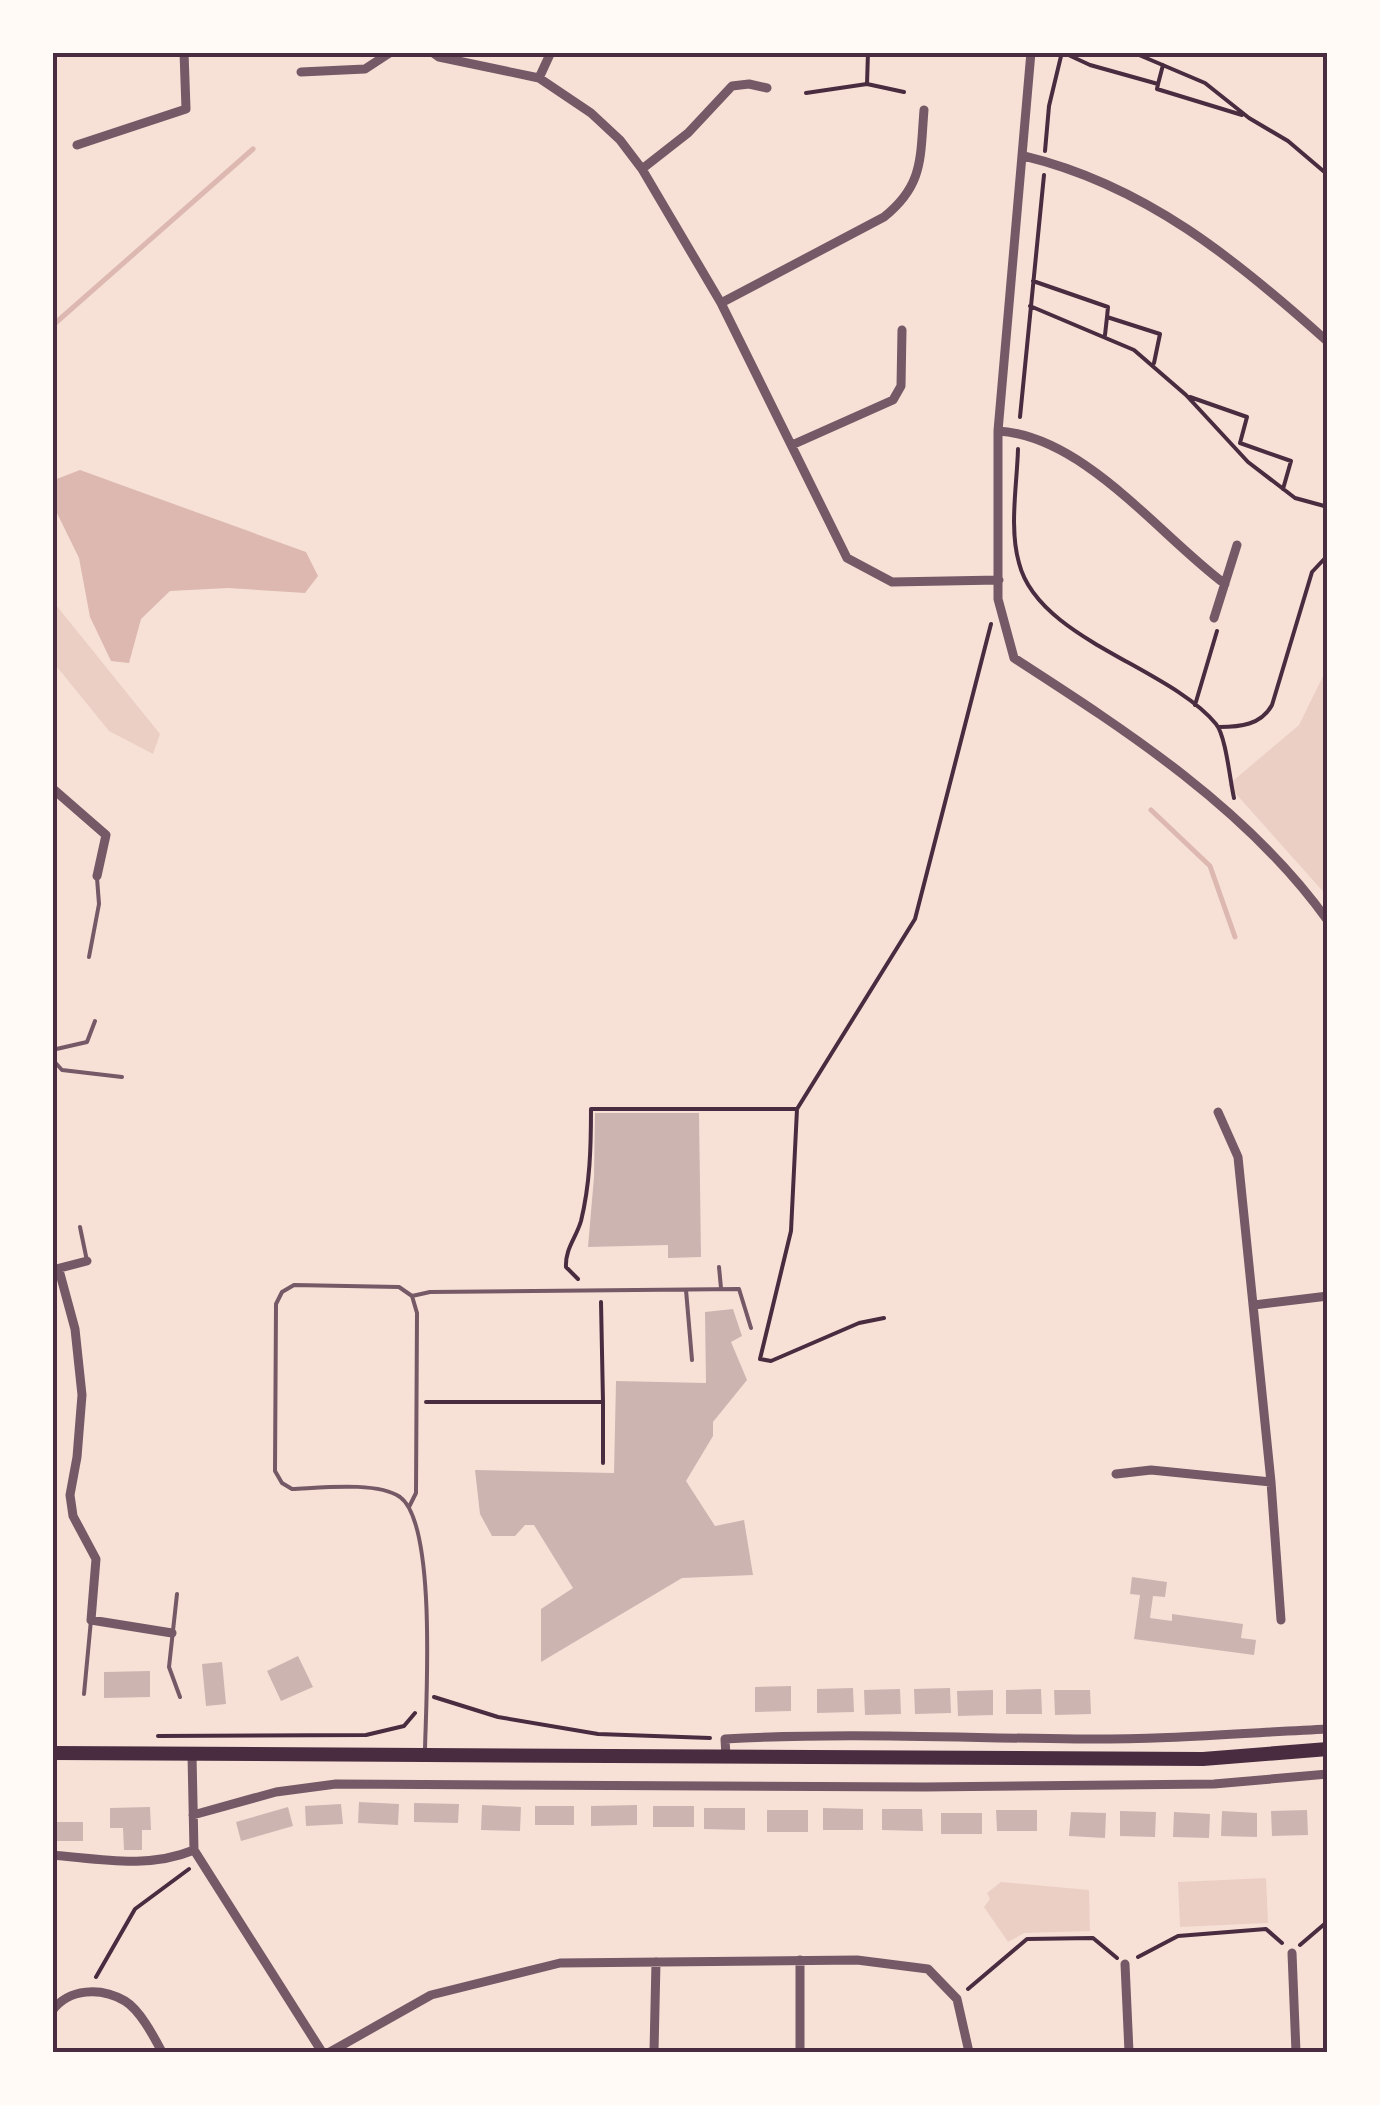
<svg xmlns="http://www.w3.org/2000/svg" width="1380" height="2105" font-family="'DM Sans',sans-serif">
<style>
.green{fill:#ebcfc5}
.water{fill:#dcb8b0}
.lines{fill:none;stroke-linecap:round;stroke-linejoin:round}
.stream{stroke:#dcb8b0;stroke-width:5}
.building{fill:#ccb4b1}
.path{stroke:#4a2c40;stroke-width:4}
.service{stroke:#755966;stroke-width:4}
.minor{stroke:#755966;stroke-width:9}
.primary{stroke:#4a2c40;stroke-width:14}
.neatline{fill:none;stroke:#4a2c40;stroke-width:4}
</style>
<rect width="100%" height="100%" fill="#f7e1d7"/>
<path class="green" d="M52 600 160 734 153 754 109 731 53 662Z
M1327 668V896L1228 785 1299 725Z
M1266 1878 1268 1923 1180 1927 1178 1882Z
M1001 1882 1089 1890 1090 1931 1024 1933 1008 1942 984 1907 990 1899 987 1893Z"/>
<path class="water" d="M80 470 306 552 318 576 305 593 228 588 170 591 141 619 129 663 111 661 90 617 79 558 53 505 54 480Z"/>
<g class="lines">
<path class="stream" d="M52 326 253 149
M1151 810 1210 866 1235 937"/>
</g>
<path class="building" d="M595 1113H699L701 1257 668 1258V1245L588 1247 594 1177Z
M733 1309 742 1336 731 1342 747 1380 713 1422V1436L686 1481 715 1526 744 1520 753 1575 682 1578 541 1662V1609L573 1588 534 1525H525L515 1536H492L480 1514 475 1470 614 1473 616 1381 706 1383 705 1312Z
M1132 1577 1167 1582 1165 1597 1153 1596 1150 1618 1172 1621V1614L1243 1624 1241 1638 1256 1640 1254 1655 1134 1639 1140 1595 1130 1594Z
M298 1656 313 1687 281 1701 267 1671Z
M222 1662 226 1704 206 1706 202 1664Z
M150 1671V1697L104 1698V1672Z
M791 1686V1711L755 1712V1687Z
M853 1688 854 1712 817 1713V1689Z
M950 1688 951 1713 915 1714 914 1689Z
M900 1689 901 1714 865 1715 864 1690Z
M1041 1689 1042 1714H1006V1690Z
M993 1690V1715L958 1716 957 1691Z
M1054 1690H1090L1091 1714 1055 1715Z
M359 1802 399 1804 398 1825 358 1823Z
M414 1803 459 1804 458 1823 414 1822Z
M341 1804 343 1824 306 1826 305 1806Z
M482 1805 521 1807 520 1831 481 1830Z
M637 1805V1825L591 1826V1806Z
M535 1806H574V1825H535Z
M653 1806H694V1827H653Z
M150 1807 151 1830H142V1850H124L123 1828H110V1808Z
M288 1807 293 1826 241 1841 236 1822Z
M704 1808H745V1830L704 1829Z
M823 1808 863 1809V1830H823Z
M882 1809H922L923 1831 882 1830Z
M767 1810H808V1832H767Z
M996 1810H1037V1831H997Z
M1307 1810 1308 1835 1272 1836 1271 1811Z
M1120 1811 1156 1812 1155 1837 1120 1836Z
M1222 1811 1257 1813V1837L1221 1836Z
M1071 1812 1106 1813 1105 1838 1069 1836Z
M1174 1812 1210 1814 1209 1838 1173 1837Z
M941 1813H982V1834H941Z
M52 1822H83V1841H52Z"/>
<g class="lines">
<path class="path" d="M722 52 723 55
M1062 52 1090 65 1158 84 1163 65
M1132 52 1205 83 1249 118 1288 141 1328 175
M867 84 904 92
M1158 84 1157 89 1242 115
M806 93 867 84 868 52
M1045 151 1049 106 1062 52
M1033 281 1108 307 1107 317 1160 334 1154 363
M1030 306 1134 350 1186 395 1248 462 1295 498 1328 507
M1105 335 1107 317
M1190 397 1247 417 1240 443 1291 461 1283 489
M1020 417 1044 175
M1018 449C1017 485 1009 528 1019 563 1038 639 1169 667 1216 724 1226 736 1230 781 1234 798
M1195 705 1217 631
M1219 727C1240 727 1261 725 1272 705L1312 572 1328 555
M578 1279 566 1267C565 1249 576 1238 581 1221 590 1184 591 1148 591 1109H797
M601 1302 603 1402
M884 1318 859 1323 771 1361 760 1359 791 1231 797 1109 915 919 991 624
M426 1402H603V1463
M434 1697 498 1717 598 1734 710 1738
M158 1736 366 1735 404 1726 415 1713
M1300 1945 1328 1921
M1138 1957 1178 1936 1266 1929 1282 1943
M96 1977 135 1909 189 1869
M968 1989 1027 1939 1093 1938 1117 1958"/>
<path class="service" d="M89 957 99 904 97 878
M52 1050 87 1042 95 1021
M52 1059 62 1070 122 1077
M80 1227 87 1261
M719 1267 721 1288
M686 1290 692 1360
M412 1296 430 1292 739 1289 751 1328
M409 1507 416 1493 417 1313 412 1296 399 1287 294 1285 282 1292 276 1304 275 1471 282 1483 292 1489C319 1488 377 1481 400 1497 437 1524 426 1702 425 1749
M177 1594 169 1667 180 1697
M84 1694 91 1620"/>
<path class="minor" d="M432 52 439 57 539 78 591 113 620 140 642 169 721 303 847 558 892 582 999 580
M1031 52 998 431V599L1014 658C1127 731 1248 809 1328 921
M301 72 365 69 391 52
M539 78 551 52
M77 145 186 109 184 52
M1024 156C1145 185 1237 260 1328 342
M642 169 688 133 732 86 749 84 767 88
M721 303 884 217C924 185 920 158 924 110
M998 431C1084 436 1159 535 1225 584
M792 445 893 400 901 386 902 330
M1214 618 1237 545
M52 788 106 835 97 876
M1218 1112 1238 1157 1271 1482 1281 1620
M52 1270 87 1261
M59 1270 75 1329 82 1395 77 1457 70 1495 73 1516 96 1559 91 1620 172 1633
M1254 1305 1328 1296
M1116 1474 1151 1470 1271 1482
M192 1755 194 1850 322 2052
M726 1757 725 1739C842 1732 959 1738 1076 1739 1160 1740 1244 1733 1328 1729
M193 1815 276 1792 336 1784 925 1787 1214 1784 1328 1774
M52 1855C101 1859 148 1869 194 1850
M1292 1953 1296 2052
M800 1960V2052
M1125 1964 1129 2052
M52 2011C69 1988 101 1987 125 2001 140 2010 154 2037 162 2052
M330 2052 431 1995 560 1963 857 1960 928 1969 957 1999 969 2052
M654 2052 656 1962"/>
<path class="primary" d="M52 1753 1203 1759 1328 1749"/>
</g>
<rect width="1380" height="2105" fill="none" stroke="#fffaf5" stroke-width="110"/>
<rect x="55" y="55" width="1270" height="1995" class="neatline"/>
</svg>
